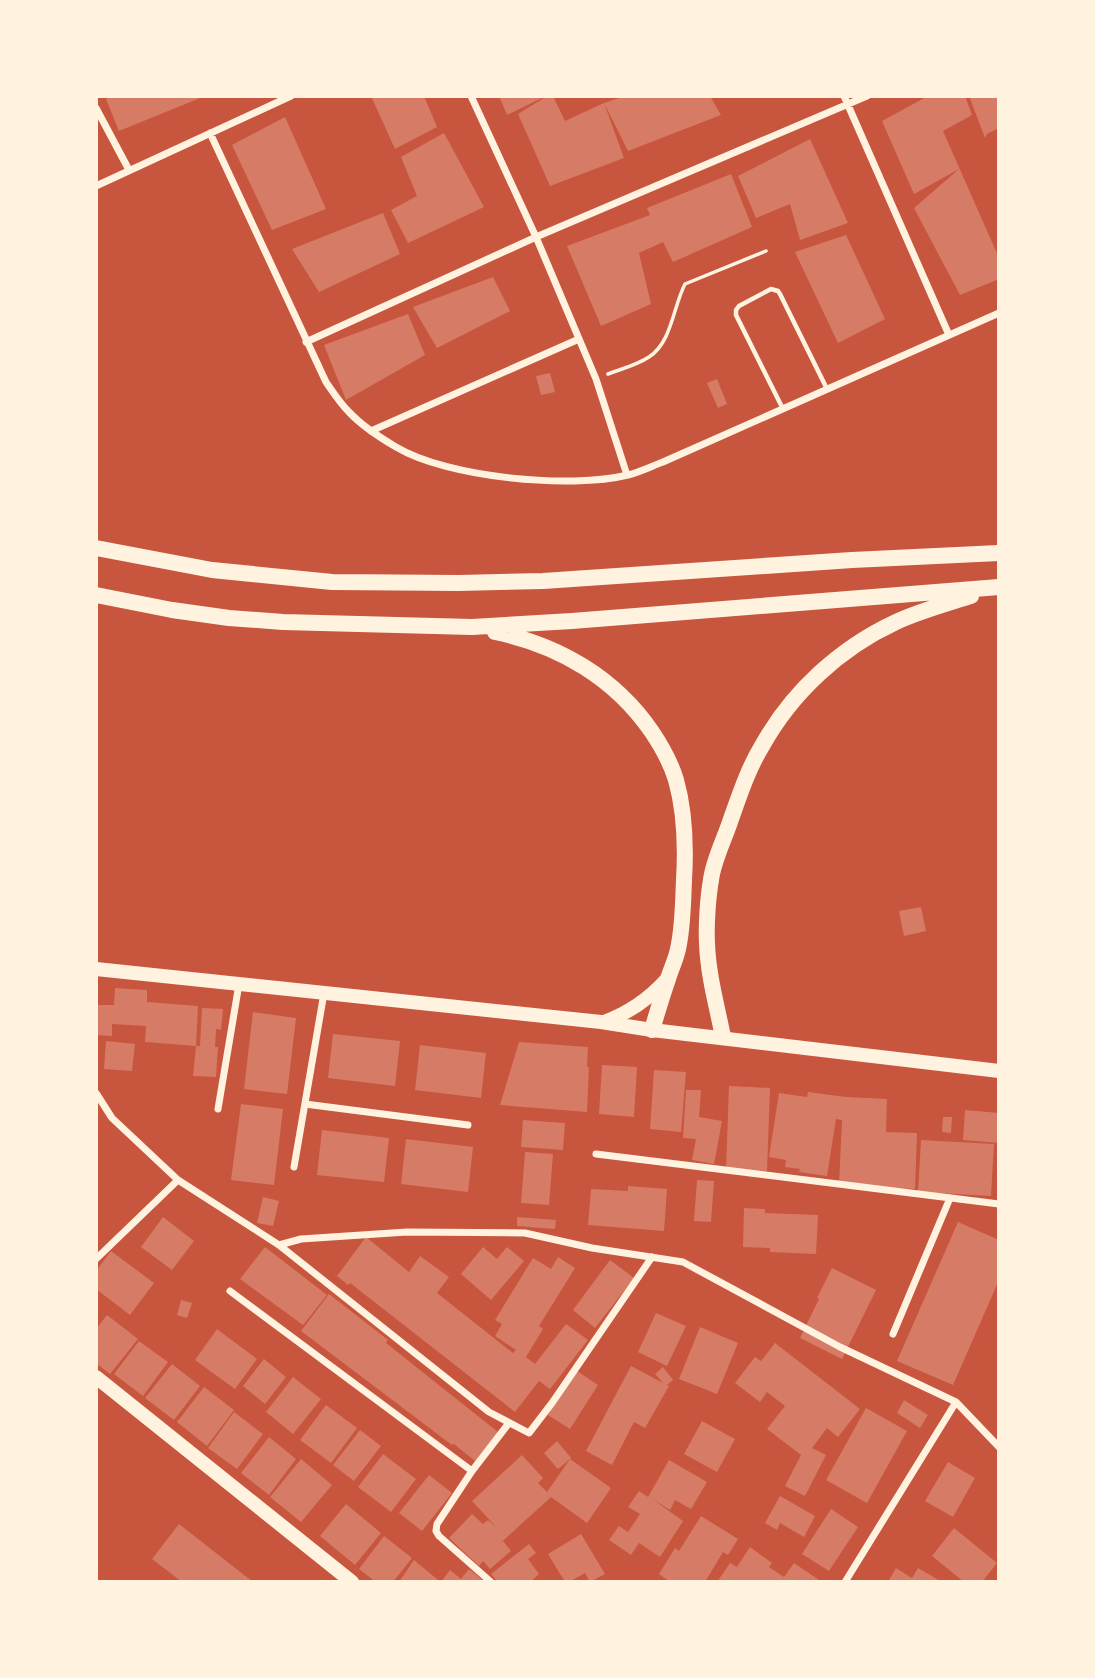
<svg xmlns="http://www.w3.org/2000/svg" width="1095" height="1678" font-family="'Fira Sans',sans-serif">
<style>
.building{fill:#d67c66}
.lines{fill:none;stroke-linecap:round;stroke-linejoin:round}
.path{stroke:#fff3e0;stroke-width:3.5}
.service{stroke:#fff3e0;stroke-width:4.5}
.minor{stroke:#fff3e0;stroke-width:7}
.secondary{stroke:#fff3e0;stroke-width:14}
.trunk{stroke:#fff3e0;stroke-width:16}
</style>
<rect width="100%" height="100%" fill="#c8553d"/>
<path class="building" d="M113 96H205L119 131 106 99Z
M371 96H424L437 127 395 149Z
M499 96H546L507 115Z
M547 96H553L565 121 604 103 624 158 550 186 518 114Z
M625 96H710L721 115 628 151 604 103Z
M928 96H965L972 115 943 131 999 258V279L960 295 914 208 959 169 914 194 882 121Z
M969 96H999V128L987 134 985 138Z
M285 117 326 209 272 230 232 145Z
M444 133 484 207 408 243 391 210 417 196 401 157Z
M810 139 848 223 800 240 790 204 756 218 738 176Z
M731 174 752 227 673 262 663 242 639 253 651 304 601 326 567 246 650 215 647 208Z
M383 213 400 254 319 292 292 249Z
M846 235 885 319 838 343 795 252Z
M493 277 510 311 437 348 413 307Z
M408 314 425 355 346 400 324 345Z
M550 373 555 392 541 395 536 376Z
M717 379 727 404 718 408 707 383Z
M921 907 926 931 904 936 899 911Z
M115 988 147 990V1002L198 1006 196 1046H200L202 1008 223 1009 221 1030 216 1029 215 1047H218L216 1077 193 1076 196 1046 145 1042 146 1026 112 1024V1036L96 1035V1005H114Z
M253 1012 296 1018 287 1094 244 1089Z
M333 1034 400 1041 395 1086 328 1078Z
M106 1041 135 1044 132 1071 104 1069Z
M519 1042 588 1047 587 1067H589L587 1112 500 1105Z
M420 1045 486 1053 481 1098 415 1090Z
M602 1065 637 1067 634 1117 599 1114Z
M654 1070 686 1072 681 1132 650 1129Z
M729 1086 770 1088 767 1171 726 1169Z
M686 1090H701L699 1117 722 1121 714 1164 692 1160 696 1139 683 1138Z
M808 1092 846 1097 887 1099 886 1132 917 1133 915 1189 839 1185 842 1120 836 1119 827 1176 799 1172 800 1169 785 1167 786 1160 769 1157 779 1093 807 1097Z
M241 1104 283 1109 274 1185 231 1180Z
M965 1110 999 1113V1143L963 1140Z
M943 1117H952L951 1133 942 1132Z
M523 1120 565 1123 563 1150 521 1147Z
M322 1130 389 1138 384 1182 317 1175Z
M406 1139 473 1147 468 1192 401 1184Z
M921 1140 994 1144 991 1196 918 1192Z
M525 1152 553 1154 549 1205 521 1203Z
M697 1180 714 1181 711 1222 694 1221Z
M628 1186 667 1189 664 1231 588 1225 591 1189 628 1191Z
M263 1197 279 1201 273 1226 257 1223Z
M744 1208 765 1209V1213L818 1215 816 1254 770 1252V1248L743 1247Z
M163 1217 194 1241 172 1270 141 1247Z
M517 1217 556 1220 555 1229 517 1226Z
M958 1222 999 1240V1280L953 1385 897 1361Z
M366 1237 409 1272 420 1256 449 1277 437 1293 513 1353 516 1350 495 1336 502 1324 495 1320 533 1258 551 1269 558 1257 575 1268 539 1326 543 1329 526 1357 535 1364 566 1324 588 1340 550 1389 539 1381 515 1412 377 1304 350 1283 348 1285 337 1276Z
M265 1247 327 1295 303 1325 240 1279Z
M483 1247 497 1259 507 1247 524 1261 491 1300 461 1274Z
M111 1251 154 1283 130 1315 96 1289V1271Z
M610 1260 634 1278 595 1328 573 1310Z
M832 1268 876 1290 842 1359 800 1338 819 1299 817 1298Z
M329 1294 388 1340 386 1343 498 1432 475 1461 454 1444 452 1445 301 1331Z
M181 1300 192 1303 187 1318 177 1315Z
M656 1313 686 1326 667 1366 638 1352Z
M107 1315 138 1339 110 1374 96 1363V1329Z
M700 1327 738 1343 717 1394 679 1379Z
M217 1329 257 1359 235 1389 195 1360Z
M139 1341 168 1362 143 1396 114 1374Z
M775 1343 860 1409 838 1437 827 1428 812 1448 826 1455 805 1496 785 1486 801 1455 767 1429 785 1406 767 1392 760 1402 735 1383 755 1357 761 1361Z
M264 1359 286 1377 265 1404 243 1386Z
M172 1364 200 1386 174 1420 145 1398Z
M631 1366 663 1383 655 1374 663 1367 673 1380 667 1385 669 1386 645 1428 634 1422 612 1465 586 1451Z
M577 1371 598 1385 570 1429 548 1415Z
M293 1377 321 1399 293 1434 266 1412Z
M204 1387 234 1410 207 1446 177 1422Z
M904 1400 928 1415 920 1428 897 1413Z
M326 1405 357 1428 331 1463 300 1440Z
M866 1408 907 1431 867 1503 826 1480Z
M234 1412 263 1434 237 1469 208 1448Z
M702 1421 735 1439 717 1472 684 1454Z
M360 1430 381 1446 354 1481 333 1465Z
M269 1437 296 1459 269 1495 241 1473Z
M557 1441 571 1458 558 1469 544 1453Z
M383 1454 416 1479 391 1512 358 1487Z
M522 1455 543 1478 538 1483 547 1492 570 1459 611 1488 587 1523 551 1497 495 1548 503 1541 511 1551 490 1569 483 1561 479 1566 449 1538 472 1514 483 1524 488 1520 497 1528 472 1501Z
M301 1459 332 1485 301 1522 270 1497Z
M669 1460 707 1482 691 1509 675 1500 670 1510 651 1498 683 1521 660 1557 639 1543 631 1555 609 1540 619 1526 628 1532 640 1514 628 1507 639 1491 648 1497Z
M948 1462 975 1478 953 1517 925 1501Z
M429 1475 452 1493 422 1531 399 1513Z
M780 1496 815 1516 804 1537 780 1523 777 1530 765 1523Z
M346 1504 381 1533 355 1565 320 1536Z
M831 1509 858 1527 829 1571 802 1554Z
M701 1516 738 1539 728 1555 723 1552 705 1582H670L659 1574 675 1548 679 1551Z
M179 1524 253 1582H182L152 1559Z
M954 1528 997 1563 982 1582H964L932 1556Z
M581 1534 605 1574 590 1582 585 1573 569 1582H565L548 1554Z
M384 1536 412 1558 393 1582H376L359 1569Z
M529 1544 536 1553 528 1559 539 1574 530 1582H498L491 1574Z
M750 1547 772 1563 769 1567 784 1577 794 1563 822 1582H717L730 1563 737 1567Z
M414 1560 438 1580 436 1582H399Z
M896 1568 912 1578 918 1568 942 1582H888Z
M469 1569 485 1582H441L450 1570 461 1579Z"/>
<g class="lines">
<path class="path" d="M608 374C621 369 637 365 649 357 672 342 673 307 685 284L766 251"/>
<path class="service" d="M783 409 736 315V310L739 306 771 289 778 291 780 294 827 389"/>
<path class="minor" d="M471 96 536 237 596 379 627 475
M844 96 949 335
M96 108 129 170
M210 133 326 382C333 392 340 403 349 412 362 426 379 437 396 447 448 478 570 489 628 475 640 472 652 466 663 462L999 313
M96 186 291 96
M306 342 536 237 867 96
M371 431 579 339
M96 1093 112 1118 178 1180 279 1245 489 1412 529 1433 552 1403 652 1257
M305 1104 468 1125
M218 1109 239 984
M596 1154 999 1204
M294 1167 324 993
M279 1245 301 1239 407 1232 525 1233 592 1248 683 1262 840 1347 956 1402 999 1447
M96 1259 178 1180
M230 1291 472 1471
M893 1334 950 1198
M491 1582 439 1536 436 1531 437 1524 472 1471 509 1423
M845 1582 956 1402"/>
<path class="secondary" d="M96 969 601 1022 652 1030 999 1071
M604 1022C629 1013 649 999 667 979
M96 1377 352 1582"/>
<path class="trunk" d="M96 548 212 570 332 582 459 583 543 581 852 560 999 553
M96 595 172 610 229 618 283 622 472 627 572 621 999 587
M495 632C559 645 615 678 652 732 662 747 671 763 676 780 685 812 686 847 684 880 683 903 683 927 678 949 676 959 671 969 668 979 662 996 657 1013 652 1030
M723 1037C717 1006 708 975 707 943 706 925 708 897 711 880 713 861 725 838 731 819 740 794 748 769 762 746 792 692 840 648 896 622 920 611 946 604 971 596"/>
</g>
<rect width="1095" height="1678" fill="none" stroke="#fff3e0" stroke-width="196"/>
</svg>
